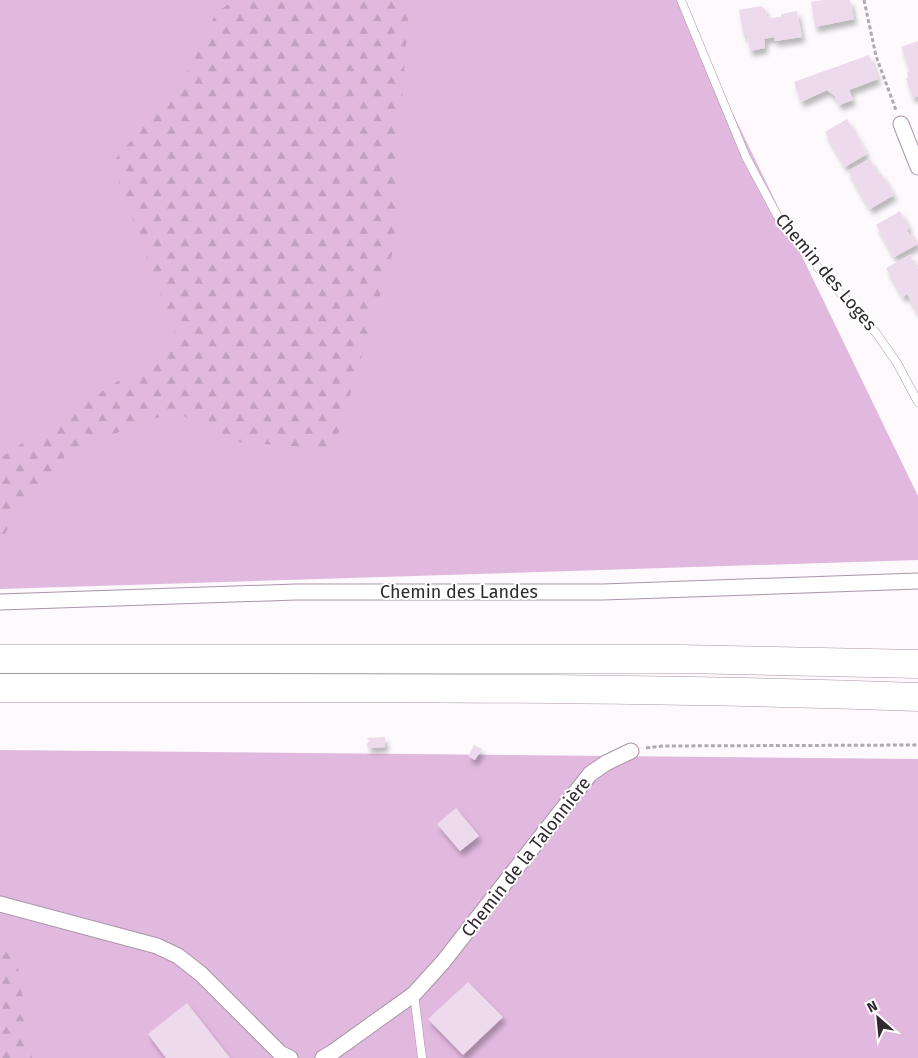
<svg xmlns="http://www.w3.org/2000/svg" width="918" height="1058" font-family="'Fira Sans',sans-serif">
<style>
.green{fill:#e1b9df}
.forest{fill:url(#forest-firs)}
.building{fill:#eedaed;filter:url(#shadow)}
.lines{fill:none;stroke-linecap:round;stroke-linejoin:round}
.lane-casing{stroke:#a996a8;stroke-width:9}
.street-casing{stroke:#a996a8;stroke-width:17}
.highway-casing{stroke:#a996a8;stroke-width:29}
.path{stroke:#b0aaaf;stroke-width:3;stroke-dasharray:4 2.5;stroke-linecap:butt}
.lane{stroke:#fff;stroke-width:8}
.street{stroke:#fff;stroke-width:15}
.highway{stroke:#fff;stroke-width:28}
.labels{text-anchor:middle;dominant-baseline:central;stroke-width:4;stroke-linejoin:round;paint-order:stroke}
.street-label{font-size:18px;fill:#302930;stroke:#fff}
</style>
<defs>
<pattern id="forest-firs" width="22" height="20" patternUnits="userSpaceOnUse" patternTransform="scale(1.25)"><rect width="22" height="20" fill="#e1b9df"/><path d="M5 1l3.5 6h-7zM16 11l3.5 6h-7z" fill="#c19fc0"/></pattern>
<filter id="shadow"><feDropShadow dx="3" dy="5.5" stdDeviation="2.5" flood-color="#0004"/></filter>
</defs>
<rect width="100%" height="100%" fill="#fdf9fc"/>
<path class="green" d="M0 0H678L918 496V560L0 589Z
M0 750 918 759V1058H0Z"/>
<path class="forest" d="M234 0H425L409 6 398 151 396 241 334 449 223 441 176 411 70 450 8 528 0 545V458L178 342 112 163 183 80 216 13Z
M0 937 16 954 32 1058H0Z"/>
<path class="building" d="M823 0H850L854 19 815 27 811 2Z
M761 6 765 9 767 16 772 18 781 17V14L797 11 802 37 775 41 774 37 764 39 765 48 750 51 747 35 744 36 739 10Z
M918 41V96L913 98 906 79 908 78 907 72 910 71 901 47Z
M869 55 878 79 849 90 853 100 839 105 835 96 827 90 801 102 794 82Z
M847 119 867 154 845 167 825 132Z
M870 159 878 174 881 173 894 195 870 209 848 171Z
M900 211 909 228 907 230 910 236 913 234 918 244 894 257 876 225Z
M910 255 918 269V314L907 294 903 297 886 268Z
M385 737V747L368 748 367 744 369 741 367 738Z
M474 745 482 749 475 760 468 756Z
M456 808 479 836 460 851 437 824Z
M468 982 503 1017 463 1055 428 1019Z
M187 1003 230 1058H166L148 1034Z"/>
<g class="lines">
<g class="lane-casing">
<path id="lane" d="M681 0 746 157 777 215 820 270 876 333 897 363 918 402
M414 994 422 1058"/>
</g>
<g class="street-casing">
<path id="street" d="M901 124 918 167
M0 602 296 592H603L918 581
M0 904 157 946 178 956 201 974 280 1053 290 1058
M323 1058 333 1052 414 994 443 962 590 774 606 763 631 751"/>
</g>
<g class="highway-casing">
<path id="highway" d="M0 659H681L918 664
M0 688C306 688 612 686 918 697"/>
</g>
<path class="path" d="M864 0 876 56 896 110
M646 748 663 746 918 745"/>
<use href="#lane" class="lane"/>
<use href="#street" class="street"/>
<use href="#highway" class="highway"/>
</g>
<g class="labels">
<g class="street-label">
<text transform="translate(826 272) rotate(50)">Chemin des Loges</text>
<text x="459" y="592">Chemin des Landes</text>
<text transform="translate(526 857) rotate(-52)">Chemin de la Talonnière</text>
</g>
</g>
<g transform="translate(878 1018) rotate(333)" stroke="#ffffff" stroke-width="4" paint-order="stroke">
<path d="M0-4L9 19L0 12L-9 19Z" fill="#302930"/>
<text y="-8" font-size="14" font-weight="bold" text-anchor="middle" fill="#302930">N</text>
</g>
</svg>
